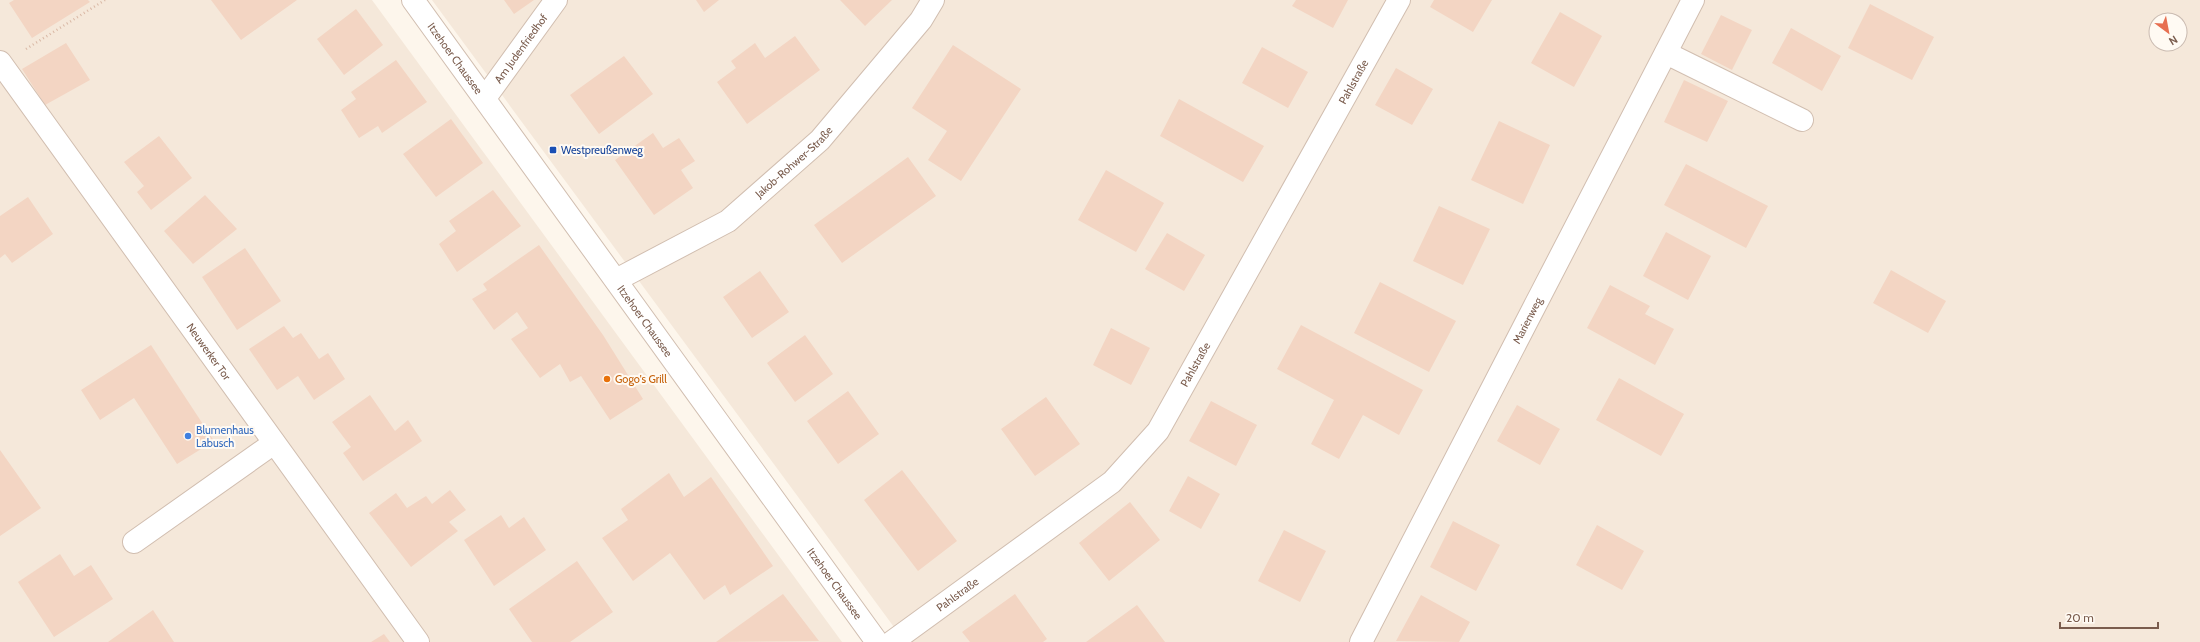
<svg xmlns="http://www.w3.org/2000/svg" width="2200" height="642" font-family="Cabin,sans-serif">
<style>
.residential{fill:#f5e8da;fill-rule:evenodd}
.building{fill:#f3d5c3}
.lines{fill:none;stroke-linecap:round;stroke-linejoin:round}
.minor-casing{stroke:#d1beb0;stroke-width:24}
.path{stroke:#d9b8a5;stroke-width:2.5;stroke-dasharray:1 3;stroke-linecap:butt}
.minor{stroke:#fff;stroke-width:22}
.transit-dot{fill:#1a4fb4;stroke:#fffaf3;stroke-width:1.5}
.food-dot{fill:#e8710a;stroke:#fffaf3;stroke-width:1.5}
.shop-dot{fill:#3f7fe0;stroke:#fffaf3;stroke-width:1.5}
.labels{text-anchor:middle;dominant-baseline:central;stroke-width:4;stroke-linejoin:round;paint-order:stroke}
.street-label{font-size:11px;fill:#7a5c4d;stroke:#fffaf3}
.transit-label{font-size:11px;fill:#164399;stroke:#fffaf3;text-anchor:start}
.food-label{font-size:11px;fill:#c56008;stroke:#fffaf3;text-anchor:start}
.shop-label{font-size:11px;fill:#366cbe;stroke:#fffaf3;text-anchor:start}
</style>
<rect width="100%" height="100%" fill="#fdf6ec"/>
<path class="residential" d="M0 0H372L842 642H0Z
M432 0H2200V642H905ZM2156 20H2180V44H2156Z"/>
<path class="building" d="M14 0H88L90 2 32 38 9 3Z
M211 0H297L241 40Z
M504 0H534L514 14Z
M696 0H719L704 12Z
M840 0H892L865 26Z
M1296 0H1348L1333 28 1292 6Z
M1434 0H1492L1473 32 1430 7Z
M1870 4 1934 37 1912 80 1848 48Z
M356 9 383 45 344 75 317 39Z
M1560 12 1602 36 1574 87 1531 63Z
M1721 15 1752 30 1732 70 1701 54Z
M1791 28 1841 56 1822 91 1772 63Z
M795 36 820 70 747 124 717 82 736 68 731 61 755 43 765 58Z
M66 43 90 80 45 105 22 69Z
M953 45 1021 89 961 181 928 160 947 131 912 108Z
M1262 47 1308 72 1288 108 1242 83Z
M624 56 653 94 599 134 570 95Z
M396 60 427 102 382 133 378 126 359 138 341 110 356 99 351 92Z
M1396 68 1433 89 1412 125 1375 105Z
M1684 80 1728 101 1707 142 1664 122Z
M1179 99 1264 146 1243 182 1160 136Z
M451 119 483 163 436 197 403 154Z
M1499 121 1550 145 1523 204 1471 180Z
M653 133 663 148 679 138 695 161 681 170 693 188 654 215 615 160Z
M159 136 192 178 151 210 137 192 144 186 124 162Z
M908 157 936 196 842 263 814 225Z
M1686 164 1768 206 1746 248 1664 205Z
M1106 170 1164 203 1136 252 1078 220Z
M493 190 521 226 457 272 439 244 456 231 449 221Z
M205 195 237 229 193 264 164 231Z
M28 197 53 234 12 263 5 254 0 258V216Z
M1439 206 1490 229 1463 285 1413 261Z
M1666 232 1711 256 1688 300 1643 276Z
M1167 233 1205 255 1184 291 1145 269Z
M539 245 603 335 643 399 610 420 581 376 570 382 560 364 540 378 511 339 528 328 517 312 494 330 472 299 487 290 483 284Z
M245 248 281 301 237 330 202 277Z
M1891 270 1946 301 1928 333 1873 303Z
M760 271 789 312 752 338 723 297Z
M1380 282 1456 321 1429 372 1354 333Z
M1610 285 1650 306 1645 314 1674 329 1655 365 1587 328Z
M1301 325 1423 390 1399 435 1363 415 1339 459 1311 444 1334 400 1277 369Z
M284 326 293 338 301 333 319 359 328 353 345 379 314 400 298 376 277 390 249 349Z
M1111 328 1150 348 1131 385 1093 365Z
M805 335 833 374 795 402 767 363Z
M151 345 214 441 177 464 134 398 100 420 81 390Z
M1619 378 1684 414 1661 456 1596 420Z
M848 391 879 434 838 464 807 421Z
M370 395 395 431 408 420 422 441 363 481 343 453 351 447 332 422Z
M1046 397 1080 444 1035 476 1001 429Z
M1211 401 1257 425 1236 466 1189 441Z
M1517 405 1560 429 1540 465 1497 441Z
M0 450 41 508 0 536Z
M902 470 957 541 918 571 864 500Z
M669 473 684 497 711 477 773 566 730 595 725 585 704 600 670 553 633 581 602 538 628 520 621 509Z
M1188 476 1220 494 1201 529 1169 511Z
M450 490 466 510 449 522 458 531 411 567 369 513 396 493 407 508 426 496 432 504Z
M1130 502 1160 540 1109 581 1079 543Z
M501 515 509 528 524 517 546 550 494 586 464 540Z
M1453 521 1500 545 1476 591 1430 567Z
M1597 525 1644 551 1622 590 1576 565Z
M1284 530 1326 551 1300 602 1258 581Z
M60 554 74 576 91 565 113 599 54 637 18 582Z
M577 561 613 612 570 642H532L509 609Z
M783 594 819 641 716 642Z
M1015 594 1047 639 1043 642H970L962 632Z
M1421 595 1470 622 1459 642 1396 641Z
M1137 605 1165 642H1086Z
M153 610 174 642H108Z
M384 634 390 642H371Z"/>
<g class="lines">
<g class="minor-casing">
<g id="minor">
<path id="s1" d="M413 0 877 642"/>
<path d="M1666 53 1802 120"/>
<path id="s2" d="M0 62 418 642"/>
<path id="s3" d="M485 98 556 0"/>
<path id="s4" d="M616 280 728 221 820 140 921 20 933 0"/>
<path d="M134 542 274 443"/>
<path id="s5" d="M892 642 1112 482 1158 431 1399 0"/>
<path id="s6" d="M1361 642 1693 0"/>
</g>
</g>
<path class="path" d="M26 49 105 0"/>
<use href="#minor" class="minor"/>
</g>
<rect class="transit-dot" x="549" y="146" width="8" height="8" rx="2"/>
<circle class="food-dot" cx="607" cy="379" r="4"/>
<circle class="shop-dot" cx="188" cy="436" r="4"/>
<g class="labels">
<g class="street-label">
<text stroke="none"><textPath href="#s3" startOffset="61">Am Judenfriedhof</textPath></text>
<text stroke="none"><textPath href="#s1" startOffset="72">Itzehoer Chaussee</textPath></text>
<text stroke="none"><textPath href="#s5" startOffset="741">Pahlstraße</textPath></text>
<text stroke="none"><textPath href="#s4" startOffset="215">Jakob-Rohwer-Straße</textPath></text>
<text stroke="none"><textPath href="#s1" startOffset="396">Itzehoer Chaussee</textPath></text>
<text stroke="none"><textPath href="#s6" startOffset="362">Marienweg</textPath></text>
<text stroke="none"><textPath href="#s2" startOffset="357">Neuwerker Tor</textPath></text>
<text stroke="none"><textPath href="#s5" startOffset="417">Pahlstraße</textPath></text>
<text stroke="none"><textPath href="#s1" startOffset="720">Itzehoer Chaussee</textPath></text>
<text stroke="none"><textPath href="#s5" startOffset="81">Pahlstraße</textPath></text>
</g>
<g class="transit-label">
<text x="561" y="150">Westpreußenweg</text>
</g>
<g class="food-label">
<text x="615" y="379">Gogo's Grill</text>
</g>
<g class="shop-label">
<text x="196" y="430">Blumenhaus<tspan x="196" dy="13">Labusch</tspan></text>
</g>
</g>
<g transform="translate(2168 32) rotate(148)"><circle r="19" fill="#fffaf3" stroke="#cabbb1"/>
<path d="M0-3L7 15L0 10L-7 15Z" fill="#e76f51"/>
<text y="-6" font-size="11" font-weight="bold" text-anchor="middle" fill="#7a5c4d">N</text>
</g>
<path d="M2060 622v6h98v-6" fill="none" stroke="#7a5c4d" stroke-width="2"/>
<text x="2066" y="622" font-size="12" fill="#7a5c4d" stroke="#fffaf3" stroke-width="3" paint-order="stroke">20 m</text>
</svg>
